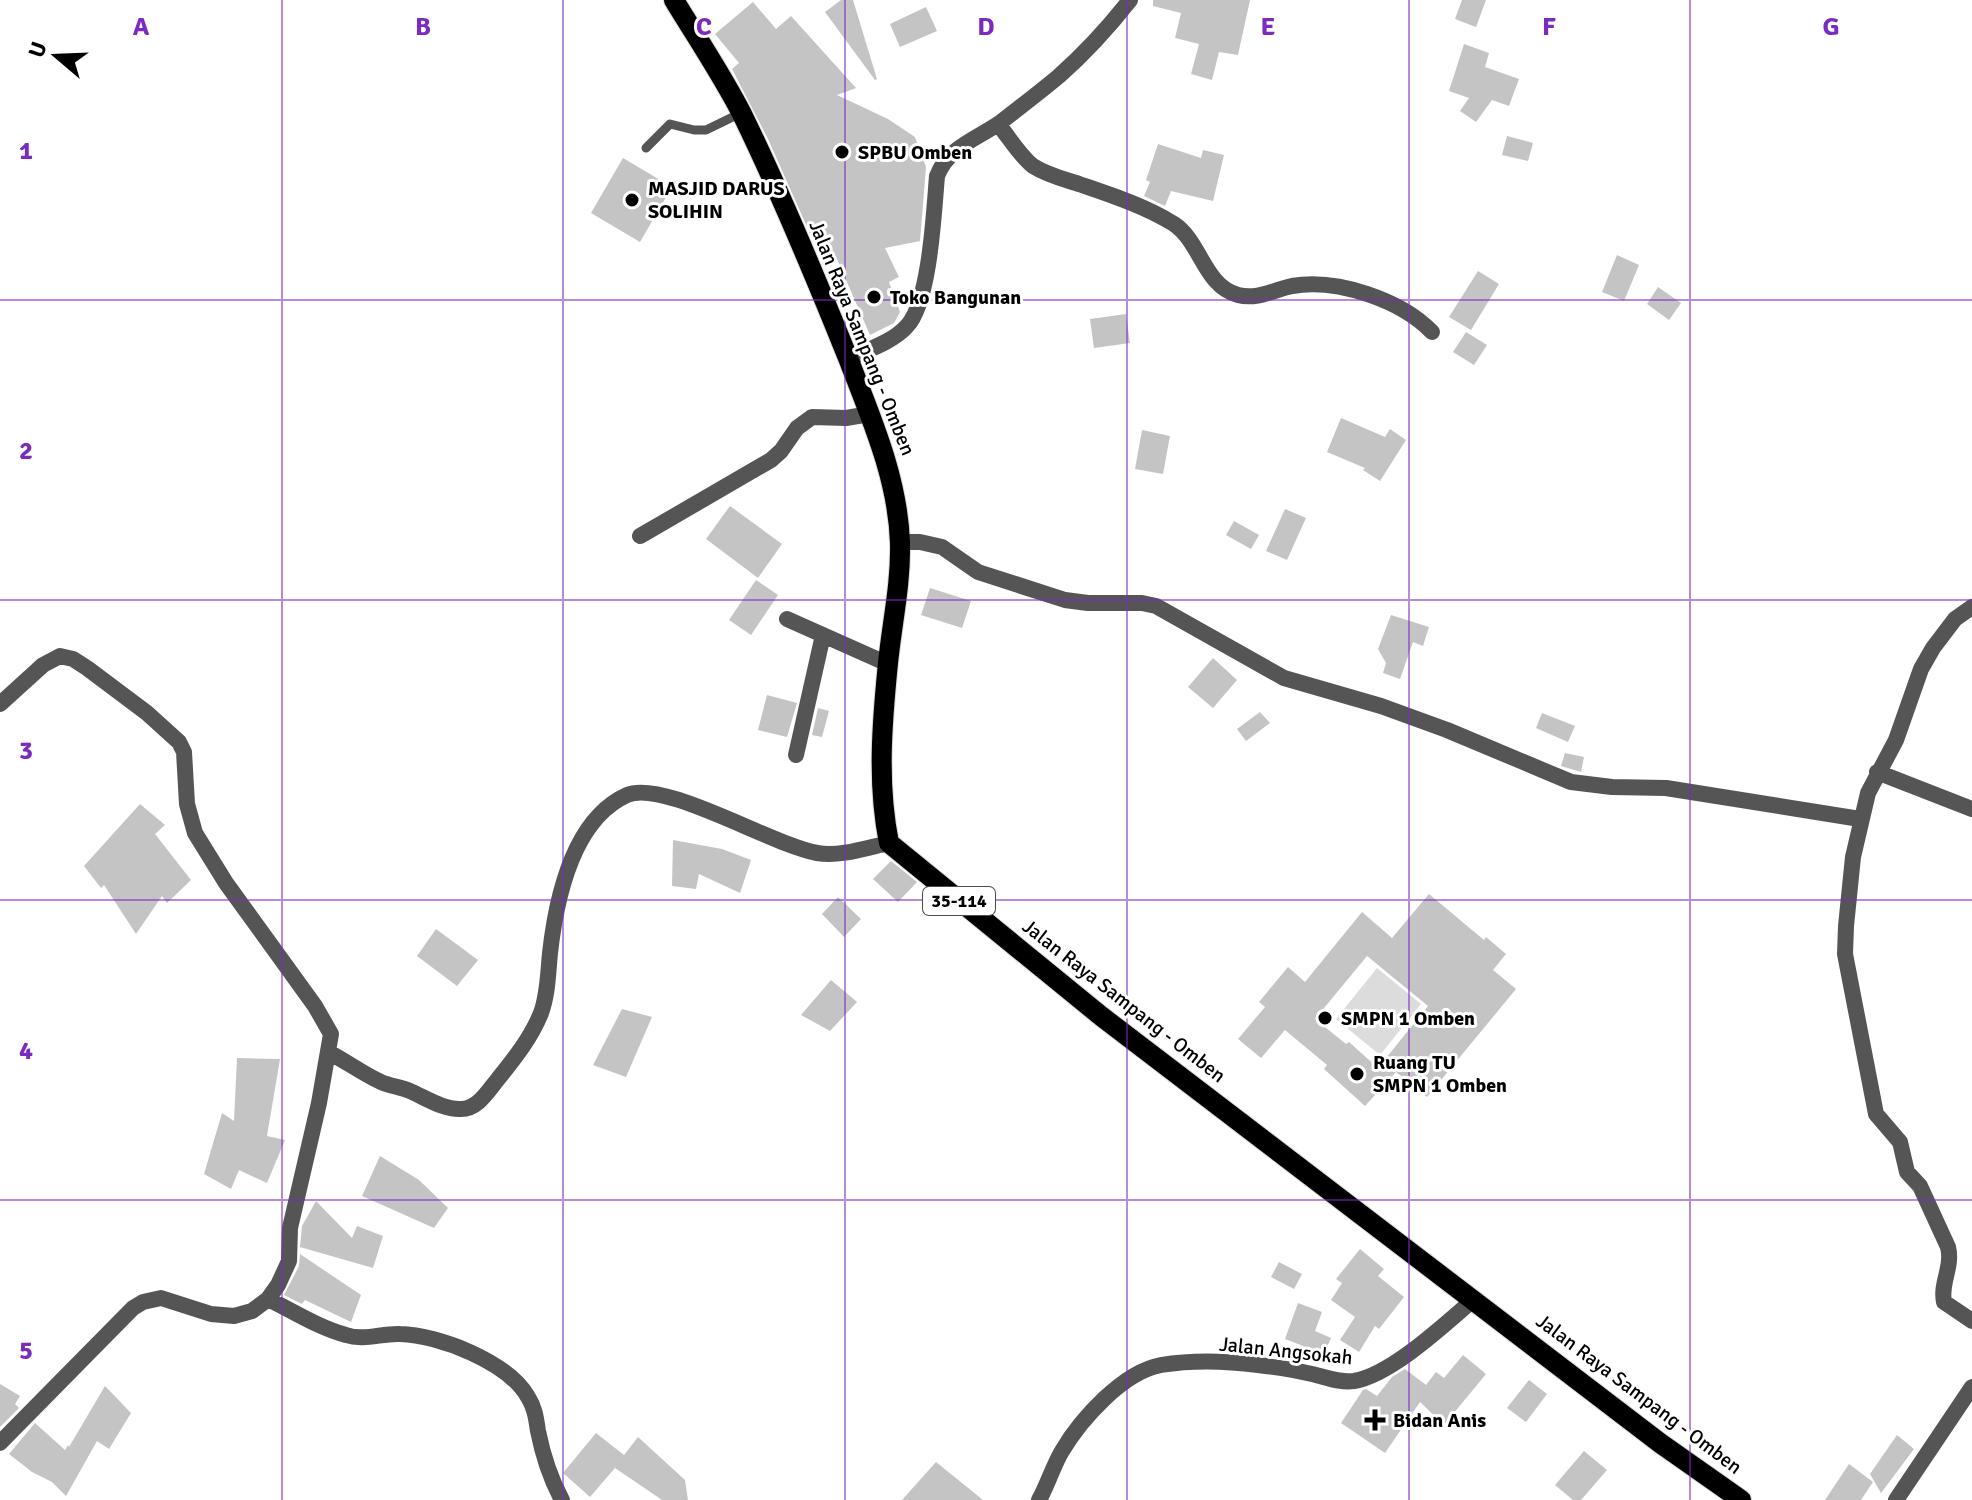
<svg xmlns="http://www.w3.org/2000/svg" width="1972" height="1500" font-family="Signika,sans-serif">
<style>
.green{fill:#dcdcdc}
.building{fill:#c4c4c4;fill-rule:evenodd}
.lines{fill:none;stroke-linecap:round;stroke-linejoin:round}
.primary-casing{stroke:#dbdbdb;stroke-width:22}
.lane{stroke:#555;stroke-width:9}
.street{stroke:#555;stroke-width:16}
.primary{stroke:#000;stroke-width:20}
.grid{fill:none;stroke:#7b2cbf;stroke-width:2;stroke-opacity:0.55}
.poi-dot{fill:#000;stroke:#fff;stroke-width:3}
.labels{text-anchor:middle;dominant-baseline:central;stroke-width:6;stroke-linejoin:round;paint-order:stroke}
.shield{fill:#fff;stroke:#4c4c4c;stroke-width:2}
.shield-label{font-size:18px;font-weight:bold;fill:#000}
.poi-label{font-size:20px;font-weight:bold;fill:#000;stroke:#fff;text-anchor:start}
.street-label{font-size:20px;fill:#000;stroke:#fff}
.grid-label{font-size:26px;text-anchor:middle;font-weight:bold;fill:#7b2cbf;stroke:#fff;stroke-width:6;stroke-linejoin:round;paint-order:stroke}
</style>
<rect width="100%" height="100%" fill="#fff"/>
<path class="green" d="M1377 968 1421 1004 1380 1055 1336 1019Z"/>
<path class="building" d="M841 0H853L877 79 875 80 825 12Z
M1153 0H1250L1238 55 1219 52 1212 80 1191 74 1199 44 1175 38 1181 13 1153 6Z
M1462 0H1486L1476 27 1455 19Z
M753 2 776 29 791 16 856 88 837 95 888 119 915 137 926 167 920 241 885 248 899 277 889 282 900 312 894 323 870 335 836 257 823 263 768 139 732 69 739 63 715 34Z
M926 7 937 31 900 47 890 24Z
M1464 44 1489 53 1485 67 1519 79 1509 106 1492 100 1476 122 1460 111 1469 98 1449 91Z
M1507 136 1533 143 1528 161 1502 155Z
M1158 144 1201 158 1203 150 1224 155 1213 201 1171 191 1165 206 1144 196 1150 182 1146 180Z
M623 158 672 187 640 242 591 213Z
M1617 255 1639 265 1624 301 1602 292Z
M1478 271 1499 284 1471 330 1449 317Z
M1658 287 1681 303 1669 320 1647 304Z
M1126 314 1130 343 1094 348 1090 319Z
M1466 332 1487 345 1474 365 1453 352Z
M1341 418 1385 437 1390 429 1406 440 1380 481 1363 470 1365 468 1327 452Z
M1142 430 1170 436 1163 474 1135 469Z
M730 506 782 544 758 578 706 539Z
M1285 509 1306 518 1287 560 1266 551Z
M1234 521 1259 535 1251 549 1226 535Z
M756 580 778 595 751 635 729 620Z
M930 588 971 601 962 628 921 615Z
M1391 615 1429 627 1423 646 1413 642 1400 679 1383 673 1386 663 1378 649Z
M1213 658 1237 680 1213 708 1188 687Z
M767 695 797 703 787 737 758 730Z
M818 708 829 711 822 737 812 735Z
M1260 712 1270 723 1246 741 1237 729Z
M1542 713 1575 726 1568 742 1536 728Z
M1565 753 1584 757 1581 772 1561 766Z
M140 804 165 825 155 834 191 880 167 903 162 896 136 934 104 885 101 888 84 866Z
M673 840 722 849 751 860 740 893 699 874 696 889 672 886Z
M891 861 917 882 898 902 873 879Z
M1429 894 1484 940 1486 937 1506 954 1493 970 1516 989 1427 1097 1396 1072 1365 1106 1324 1069 1327 1065 1285 1030 1261 1058 1238 1039 1265 1007 1259 1002 1288 967 1305 982 1362 912 1392 938ZM1367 956 1428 1006 1378 1068 1349 1042 1346 1044 1315 1019Z
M838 897 861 919 844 937 822 914Z
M436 929 478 960 457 986 417 956Z
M831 980 857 1002 830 1031 801 1015Z
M622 1009 652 1017 626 1077 593 1065Z
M237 1058 280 1059 267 1136 285 1140 267 1183 239 1170 231 1189 204 1174 222 1113 234 1121Z
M380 1156 419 1180 448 1208 434 1228 362 1196Z
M316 1201 352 1238 357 1226 383 1236 373 1268 300 1247 302 1226Z
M1360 1249 1384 1269 1378 1276 1404 1297 1379 1329 1375 1326 1359 1352 1340 1340 1355 1317 1331 1300 1342 1283 1336 1279Z
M300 1254 361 1295 351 1322 305 1300 302 1304 284 1295 299 1266Z
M1279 1262 1302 1274 1294 1289 1271 1277Z
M1298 1303 1322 1312 1315 1331 1331 1338 1324 1354 1285 1339Z
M1463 1355 1486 1374 1444 1425 1420 1402 1385 1453 1341 1423 1363 1390 1366 1389 1377 1396 1392 1377 1405 1369 1426 1385 1436 1372 1444 1378Z
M1529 1380 1547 1394 1526 1422 1507 1408Z
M0 1384 20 1396 15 1404 19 1408 0 1427Z
M105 1386 131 1413 109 1449 97 1441 66 1496 52 1482 32 1472 9 1454 35 1423 65 1450 68 1445 69 1447Z
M596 1433 624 1455 638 1437 685 1480 688 1500H662L615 1468 590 1497 563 1473Z
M1897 1435 1914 1449 1881 1493 1870 1474Z
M1584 1451 1607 1470 1581 1500H1573L1555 1485Z
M936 1462 983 1500H902Z
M1849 1464 1873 1482 1861 1500H1825Z"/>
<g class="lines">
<g class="primary-casing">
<path id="primary" d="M674 0C697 38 722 75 742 114 781 194 815 276 848 358 871 418 898 478 900 543 901 584 892 623 888 663 882 723 877 784 889 843L1101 1016 1660 1443 1741 1500"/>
</g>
<path class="lane" d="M646 148 670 124 694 130H706L741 113"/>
<path class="street" d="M998 124C1009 137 1019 155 1033 166 1047 175 1063 179 1079 184 1111 195 1145 206 1174 224 1201 242 1204 286 1238 295 1257 300 1274 290 1292 286 1337 278 1401 300 1432 332
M848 359C867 350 893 342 907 326 930 302 934 210 937 176 948 147 977 139 1001 122 1020 107 1040 92 1059 76 1085 53 1108 28 1130 0
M640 536 771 460 781 451 797 428 812 417 846 418 870 414
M900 542H920L942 547 978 572 1065 600 1088 603H1142L1156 606 1284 678 1381 706 1447 730 1571 782 1612 787 1666 788 1860 819
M1972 607 1955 619 1933 648 1921 669 1896 740 1868 793 1853 857 1846 926 1845 954 1876 1114 1900 1142 1907 1172 1920 1186 1948 1247C1953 1267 1940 1283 1944 1302L1972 1321
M787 619 888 664
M0 704 43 665 60 656 73 659 87 668 147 713 179 742 184 752 187 804 195 833 226 883 315 1006 331 1034 319 1103 290 1228 289 1261 278 1285 268 1299 252 1311 234 1316 211 1314 161 1298 143 1302 133 1308 0 1443
M796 755 823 635
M1877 772 1972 809
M328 1052C346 1061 363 1074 381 1082 390 1086 401 1087 410 1091 426 1098 444 1110 461 1109 478 1109 488 1091 498 1079 514 1059 531 1038 541 1013 548 994 548 973 550 953 556 900 572 820 627 795 663 779 772 845 817 853 840 857 866 848 889 843
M268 1299C293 1311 319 1328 346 1335 364 1341 382 1333 400 1334 439 1335 508 1362 528 1397 535 1408 536 1418 538 1431 543 1456 550 1478 562 1500
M1039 1500C1048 1484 1053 1466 1062 1451 1081 1419 1123 1372 1161 1365 1191 1360 1228 1361 1258 1365 1276 1367 1295 1370 1312 1374 1326 1377 1339 1383 1354 1381 1391 1375 1445 1324 1473 1300
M1896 1500 1972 1387"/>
<use href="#primary" class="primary"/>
</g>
<path class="grid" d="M282 0V1500M563 0V1500M845 0V1500M1127 0V1500M1409 0V1500M1690 0V1500M0 300H1972M0 600H1972M0 900H1972M0 1200H1972"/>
<g class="poi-dot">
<circle cx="842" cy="152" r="8"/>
<circle cx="632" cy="200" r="8"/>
<circle cx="874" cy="297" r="8"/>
<circle cx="1325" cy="1018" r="8"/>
<circle cx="1357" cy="1074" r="8"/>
<path d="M1371 1408h8v8h8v8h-8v8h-8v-8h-8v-8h8z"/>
</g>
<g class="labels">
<rect class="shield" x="923" y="887" width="72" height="28" rx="6"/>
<g class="shield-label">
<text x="959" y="901">35-114</text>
</g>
<g class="poi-label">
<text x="858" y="152">SPBU Omben</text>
<text x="648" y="188">MASJID DARUS<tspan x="648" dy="23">SOLIHIN</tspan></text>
<text x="890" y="297">Toko Bangunan</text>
<text x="1341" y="1018">SMPN 1 Omben</text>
<text x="1373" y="1062">Ruang TU<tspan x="1373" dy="23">SMPN 1 Omben</tspan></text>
<text x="1393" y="1420">Bidan Anis</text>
</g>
<g class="street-label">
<text transform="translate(862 338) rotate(68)">Jalan Raya Sampang - Omben</text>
<text transform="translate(1124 1001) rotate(38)">Jalan Raya Sampang - Omben</text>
<text transform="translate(1286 1351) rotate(6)">Jalan Angsokah</text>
<text transform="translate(1639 1394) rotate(37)">Jalan Raya Sampang - Omben</text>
</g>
</g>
<g class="grid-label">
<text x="141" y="35">A</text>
<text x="423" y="35">B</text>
<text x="704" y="35">C</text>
<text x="986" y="35">D</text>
<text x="1268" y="35">E</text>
<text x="1549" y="35">F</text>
<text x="1831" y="35">G</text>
<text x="26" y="159">1</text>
<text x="26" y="459">2</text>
<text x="26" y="759">3</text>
<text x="26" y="1059">4</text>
<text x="26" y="1359">5</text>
</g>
<g transform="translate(56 56) rotate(289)" stroke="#ffffff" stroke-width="6" paint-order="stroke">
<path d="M0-6L14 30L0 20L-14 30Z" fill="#000000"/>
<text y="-12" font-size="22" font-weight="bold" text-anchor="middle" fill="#000000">U</text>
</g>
</svg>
